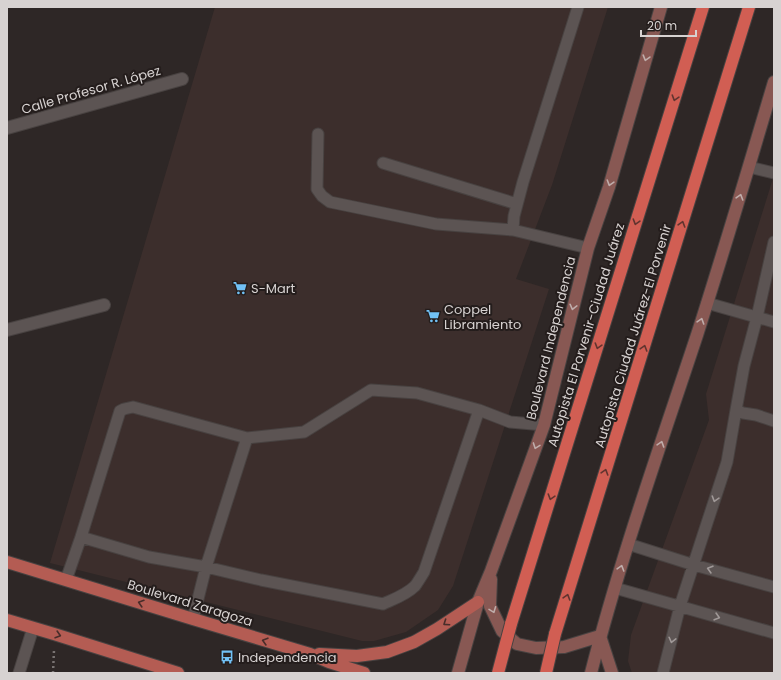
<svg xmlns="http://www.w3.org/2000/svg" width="781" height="680" font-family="Poppins,sans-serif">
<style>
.built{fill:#3c2e2c}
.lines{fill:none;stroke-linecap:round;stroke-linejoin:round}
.service-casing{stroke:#484241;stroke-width:13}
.minor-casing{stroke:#484241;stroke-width:14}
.secondary-casing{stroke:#484241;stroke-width:14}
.primary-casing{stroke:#484241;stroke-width:14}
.trunk-casing{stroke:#484241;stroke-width:14}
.path{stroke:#797372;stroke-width:2.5;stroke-dasharray:2 3;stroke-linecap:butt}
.service{stroke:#5c5453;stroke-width:11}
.minor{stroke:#5c5453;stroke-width:12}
.secondary{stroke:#885853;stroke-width:12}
.primary{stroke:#b45c53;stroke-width:12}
.trunk{stroke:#d15e53;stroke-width:12}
.trunk-bridge-casing{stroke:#484241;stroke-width:14;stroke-linecap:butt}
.trunk-bridge{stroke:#d15e53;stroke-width:12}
.oneway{stroke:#bfadab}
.oneway2{stroke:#61342f}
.oneway3{stroke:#a09998}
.oneway4{stroke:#482d2a}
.labels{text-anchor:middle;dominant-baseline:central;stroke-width:4;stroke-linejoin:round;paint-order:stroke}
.street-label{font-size:13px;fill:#d7d2d1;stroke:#241d1c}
.poi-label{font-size:13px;fill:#d7d2d1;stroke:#241d1c;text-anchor:start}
</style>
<rect width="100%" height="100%" fill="#2e2726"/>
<path class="built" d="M215 7H608L552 185 516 279 549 289 453 586 438 610 406 632 374 641H362L50 563Z
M774 175V673H632L628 661 631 635 709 420 706 394Z"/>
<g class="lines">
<g class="service-casing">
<path id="service" d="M578 7 523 182 514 216 513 230 588 248
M318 134 317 189 322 196 330 202 436 224 513 230
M383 163 517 204
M749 167 774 173
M707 303 774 322
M736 410 744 366 757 317 774 242
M81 537 149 557 206 567 261 580 383 604C394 599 406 595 415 586 418 582 421 577 424 572L479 410
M628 544 694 565 774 587
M66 580 81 537 120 411 124 409 133 407 247 438 304 432 371 390 417 393 479 410 510 422 544 425
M615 588 774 633
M193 619 206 567 247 438
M19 673 33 628
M663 673 680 606 707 523 727 462 736 410 743 413 756 415 774 421"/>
</g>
<g class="minor-casing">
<path id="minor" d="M7 128 182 79
M7 330 104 305"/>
</g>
<g class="secondary-casing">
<path id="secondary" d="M491 579 490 606 502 631 517 644 536 648 564 647 600 636 612 673
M458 673 478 602 491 571 544 425 588 248 609 187 661 7
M591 673C620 559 660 447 697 335 724 251 749 166 774 82"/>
</g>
<g class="primary-casing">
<path id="primary" d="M7 562 193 619 310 654 329 662 364 673
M7 620 54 634 178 673
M319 654 357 656 387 652 414 642 437 629 478 602"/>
</g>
<g class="trunk-casing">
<path id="trunk" d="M511 624 703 7
M555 634 749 7"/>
</g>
<path class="path" d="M53 673 54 650"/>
<use href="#service" class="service"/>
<use href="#minor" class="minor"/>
<use href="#secondary" class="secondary"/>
<use href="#primary" class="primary"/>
<use href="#trunk" class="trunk"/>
<g class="trunk-bridge-casing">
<path id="trunk-bridge" d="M498 673 511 624
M546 673 555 634"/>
</g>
<use href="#trunk-bridge" class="trunk-bridge"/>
</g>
<defs><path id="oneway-chevron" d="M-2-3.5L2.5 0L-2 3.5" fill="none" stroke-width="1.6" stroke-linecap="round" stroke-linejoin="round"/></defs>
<g class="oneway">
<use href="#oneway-chevron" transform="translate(646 58) rotate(106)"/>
<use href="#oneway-chevron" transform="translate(610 183) rotate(107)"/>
<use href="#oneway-chevron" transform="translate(740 197) rotate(-73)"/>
<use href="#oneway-chevron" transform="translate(573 307) rotate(104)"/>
<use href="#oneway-chevron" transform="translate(701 321) rotate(-72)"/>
<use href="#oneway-chevron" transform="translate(661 444) rotate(-72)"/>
<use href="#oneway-chevron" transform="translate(536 446) rotate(110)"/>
<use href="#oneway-chevron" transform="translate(621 568) rotate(-73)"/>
<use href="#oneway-chevron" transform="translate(493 610) rotate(69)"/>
</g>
<g class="oneway2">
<use href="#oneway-chevron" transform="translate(675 98) rotate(107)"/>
<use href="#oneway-chevron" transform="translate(636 222) rotate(107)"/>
<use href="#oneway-chevron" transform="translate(682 224) rotate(-73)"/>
<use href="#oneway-chevron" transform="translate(598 346) rotate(107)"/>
<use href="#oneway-chevron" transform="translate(644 348) rotate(-73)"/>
<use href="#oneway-chevron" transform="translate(605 472) rotate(-73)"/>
<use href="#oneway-chevron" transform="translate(551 497) rotate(107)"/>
<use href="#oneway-chevron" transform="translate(567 597) rotate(-73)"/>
</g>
<g class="oneway3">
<use href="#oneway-chevron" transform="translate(715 499) rotate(107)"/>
<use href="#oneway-chevron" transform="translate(710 569) rotate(-164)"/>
<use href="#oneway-chevron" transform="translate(717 617) rotate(16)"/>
<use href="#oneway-chevron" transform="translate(672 640) rotate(104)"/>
</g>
<g class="oneway4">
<use href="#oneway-chevron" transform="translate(141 603) rotate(-163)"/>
<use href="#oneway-chevron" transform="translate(446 623) rotate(146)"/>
<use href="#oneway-chevron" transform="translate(58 635) rotate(17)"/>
<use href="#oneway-chevron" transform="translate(265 641) rotate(-164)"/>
</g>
<defs>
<g id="supermarket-bare" transform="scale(1.08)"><path d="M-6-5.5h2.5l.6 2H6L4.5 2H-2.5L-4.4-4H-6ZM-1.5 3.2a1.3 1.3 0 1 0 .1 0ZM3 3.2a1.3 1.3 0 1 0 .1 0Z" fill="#71c1f5" stroke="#241d1c" stroke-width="2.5" paint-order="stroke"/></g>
<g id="bus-bare" transform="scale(1.08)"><path d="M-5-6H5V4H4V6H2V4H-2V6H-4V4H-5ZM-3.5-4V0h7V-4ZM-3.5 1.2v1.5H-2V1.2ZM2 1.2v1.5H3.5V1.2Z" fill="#71c1f5" stroke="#241d1c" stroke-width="2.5" paint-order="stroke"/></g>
</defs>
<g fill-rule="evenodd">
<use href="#supermarket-bare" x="240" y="288"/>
<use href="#supermarket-bare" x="433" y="316"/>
<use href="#bus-bare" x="227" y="657"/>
</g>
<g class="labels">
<g class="street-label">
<text transform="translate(91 90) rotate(-16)">Calle Profesor R. López</text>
<text transform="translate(586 335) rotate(-73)">Autopista El Porvenir-Ciudad Juárez</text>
<text transform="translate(633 336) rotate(-73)">Autopista Ciudad Juárez-El Porvenir</text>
<text transform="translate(551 338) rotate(-76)">Boulevard Independencia</text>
<text transform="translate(190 603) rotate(17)">Boulevard Zaragoza</text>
</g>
<g class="poi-label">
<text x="251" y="288">S-Mart</text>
<text x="444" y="309">Coppel<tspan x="444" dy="15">Libramiento</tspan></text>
<text x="238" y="657">Independencia</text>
</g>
</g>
<rect width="781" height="680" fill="none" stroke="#d7d2d1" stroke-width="16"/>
<path d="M641 30v6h55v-6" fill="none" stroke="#d7d2d1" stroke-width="2"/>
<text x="647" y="30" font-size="12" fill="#d7d2d1" stroke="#241d1c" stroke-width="3" paint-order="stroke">20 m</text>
</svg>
